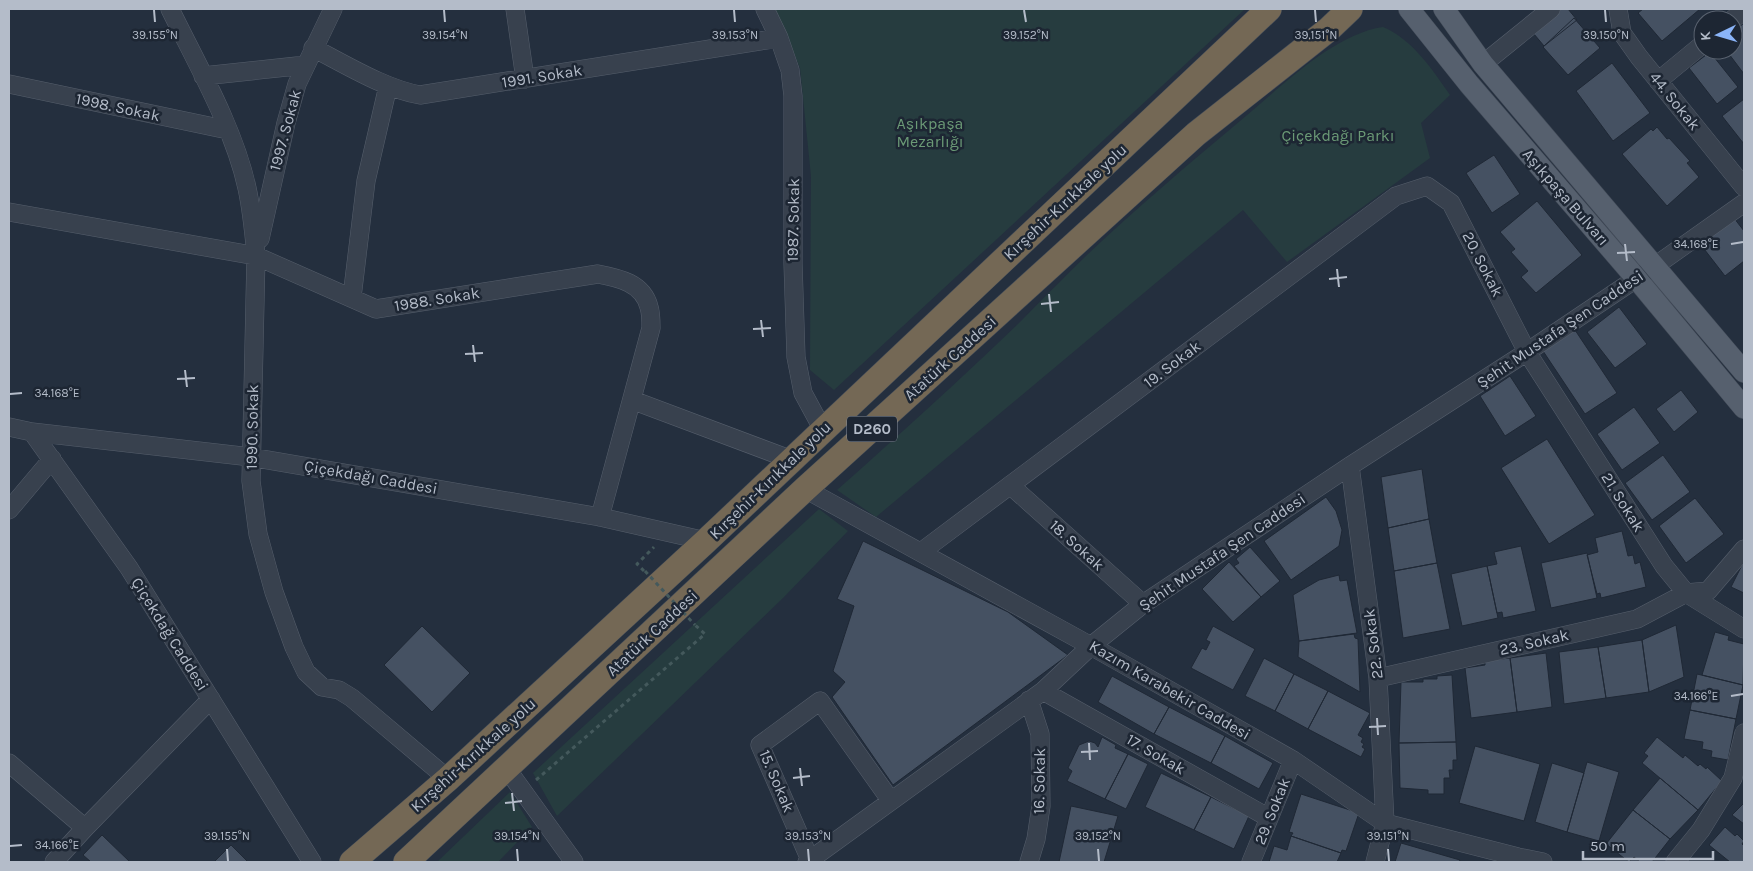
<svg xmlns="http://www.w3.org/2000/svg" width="1753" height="871" font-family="Karla,sans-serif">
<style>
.green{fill:#263c3f}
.building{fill:#455162;stroke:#1f2835}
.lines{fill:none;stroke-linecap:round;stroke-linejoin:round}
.minor-casing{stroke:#565f6c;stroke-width:19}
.major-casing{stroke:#414a57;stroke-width:22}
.highway-casing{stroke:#434c59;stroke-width:26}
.path{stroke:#44595c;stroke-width:3;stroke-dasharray:4 4;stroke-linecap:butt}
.minor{stroke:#38414e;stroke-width:18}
.major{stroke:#56606e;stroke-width:21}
.highway{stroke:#746855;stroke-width:25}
.path-bridge{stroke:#44595c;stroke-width:3;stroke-dasharray:4 4;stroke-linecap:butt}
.ticks{fill:none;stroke:#b4bcc9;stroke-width:2}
.labels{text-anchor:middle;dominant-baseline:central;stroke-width:5;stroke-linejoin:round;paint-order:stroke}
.shield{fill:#1d2633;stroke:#878f9c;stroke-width:1}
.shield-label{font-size:15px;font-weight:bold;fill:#b4bcc9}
.street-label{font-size:16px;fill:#b4bcc9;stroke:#1d2633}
.park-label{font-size:16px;fill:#6b9a76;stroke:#1d2633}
.ticks-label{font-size:12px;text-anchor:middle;fill:#b4bcc9;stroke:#1d2633;stroke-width:5;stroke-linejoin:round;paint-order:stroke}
</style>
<rect width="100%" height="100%" fill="#242f3e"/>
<path class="green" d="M775 9H1245L834 390 810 370 811 176 800 68Z
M1383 27C1413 40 1432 69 1450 95L1421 123 1430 158 1287 262 1243 210 876 517 837 490C899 435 961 379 1020 322 1042 300 1064 277 1087 255 1138 207 1192 161 1246 116 1283 85 1334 34 1383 27Z
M819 509 848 531 783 598 557 816 533 773Z
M510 792 532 827 498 862H437Z"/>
<path class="building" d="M1539 9H1568L1577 20 1544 46 1524 22Z
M1643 9H1700L1662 41 1638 13Z
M1574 18 1600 48 1568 75 1543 47Z
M1744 23V74L1726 50H1733V32Z
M1710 52 1738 87 1717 104 1689 68Z
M1612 63 1650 113 1613 141 1576 91Z
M1744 99V144L1722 116Z
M1657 127 1667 139 1669 138 1690 161 1687 163 1699 177 1667 206 1622 154 1651 129 1653 131Z
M1494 155 1520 194 1492 213 1466 173Z
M1537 201 1582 255 1536 293 1521 277 1528 271 1511 252 1515 249 1500 232Z
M1734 218 1744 231V261L1725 276 1701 245Z
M1619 307 1647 344 1615 368 1587 332Z
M1575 330 1617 393 1585 414 1543 351Z
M1510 376 1536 416 1505 436 1480 396Z
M1681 390 1698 412 1674 432 1656 409Z
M1634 407 1660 443 1622 470 1597 434Z
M1547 439 1595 515 1549 544 1501 468Z
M1663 455 1690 492 1652 520 1625 483Z
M1422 469 1429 519 1388 528 1381 477Z
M1326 497 1336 511 1342 530 1339 546 1291 580 1264 541Z
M1695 498 1724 534 1686 563 1659 526Z
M1429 519 1437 563 1394 571 1388 528Z
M1622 531 1628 556 1633 555 1635 564 1640 562 1646 587 1601 598 1600 593 1597 594 1587 555 1598 552 1595 538Z
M863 541 1008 612 1068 655 893 785 832 697 845 682 833 671 854 606 837 599Z
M1521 546 1536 611 1503 618 1502 612 1497 613 1487 566 1497 564 1494 552Z
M1250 547 1280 581 1261 597 1234 566 1239 563 1236 559Z
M1587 553 1597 598 1551 608 1541 563Z
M1744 561V593L1731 587Z
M1229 562 1261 597 1233 622 1202 589Z
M1437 563 1450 629 1403 638 1394 571Z
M1487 566 1498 618 1462 626 1451 574Z
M1339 575 1340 581 1347 580 1357 633 1299 641 1293 595 1319 580Z
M1676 625 1684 677 1649 692 1642 640Z
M422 626 470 673 432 712 384 665Z
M1213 626 1255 649 1233 690 1191 668 1202 648 1206 650 1210 642 1206 640Z
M1715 632 1729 636 1728 640 1744 644 1743 685 1702 675Z
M1354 634 1355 638 1358 639 1360 692 1298 657 1299 641Z
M1642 640 1649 692 1606 698 1598 647Z
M1598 647 1606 698 1564 704 1559 652Z
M1546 653 1552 707 1517 712 1510 658Z
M1264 658 1294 674 1275 711 1245 696Z
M1510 658 1517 712 1471 718 1465 668 1485 665V661Z
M1294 674 1328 691 1308 729 1275 711Z
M1697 674 1743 685 1736 719 1690 710Z
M1452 675 1456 742 1399 743 1401 682H1423V679H1437V676Z
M1112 676 1169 707 1154 734 1098 702Z
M1328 691 1370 713 1358 735 1363 738 1361 742 1364 744 1362 747 1365 749 1361 757 1308 729Z
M1169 707 1225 736 1211 763 1154 734Z
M1690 710 1736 719 1728 760 1711 757 1712 751 1702 749 1703 742 1684 739Z
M1225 736 1273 763 1259 789 1211 763Z
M1102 737 1116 745 1115 748 1128 754 1105 799 1067 781 1072 771 1068 768 1079 745 1089 741 1095 743 1098 747Z
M1657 737 1683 758 1685 755 1698 766 1700 764 1706 769 1707 767 1722 781 1698 810 1642 763 1648 756 1644 753Z
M1456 742 1457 760H1453V770H1449L1450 778H1444V794H1428V790L1400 788 1399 743Z
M1475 746 1540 764 1524 821 1459 803Z
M1128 754 1148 764 1126 809 1105 799Z
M1587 762 1619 772 1599 841 1567 832Z
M1552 763 1584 773 1567 832 1535 822Z
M1161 773 1211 797 1194 830 1145 807Z
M1660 778 1698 810 1670 839 1633 810Z
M1301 794 1359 813 1346 851 1342 850 1341 853 1291 836 1293 833 1289 832Z
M1211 797 1249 816 1234 849 1194 830Z
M1744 803V824L1732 815Z
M1071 806 1118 816 1104 862H1059Z
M1633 810 1670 839 1652 862H1640L1634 857 1629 862 1606 844Z
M1725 827 1735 836 1737 834 1744 841 1742 844 1744 846V862H1730L1709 845Z
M102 835 130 862H91L83 855Z
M1291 836 1341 853 1337 862H1269L1274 846 1287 850Z
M1401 843 1460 860 1459 862H1395Z
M231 845 248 862H214Z"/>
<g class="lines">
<g class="minor-casing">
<path id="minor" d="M170 9C197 64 234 128 247 188 252 211 254 233 256 256L251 481 258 534 274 592 294 647 306 672 322 687 339 690 352 698 448 779
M515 9 525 79
M765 9 779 38 790 70 793 96V263L796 357 803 393 823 430
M1618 9 1622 33 1639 57 1744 187
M1732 20 1744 10
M313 48C345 64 385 89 420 95L779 38
M1483 64 1551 9
M203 76 306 65
M1658 81 1703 44
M9 84 228 130
M9 212 256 256 376 309 598 274C619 278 643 283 649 307 651 313 651 321 651 328L600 517
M260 239 286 123 297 84 333 9
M352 297 366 181 388 86
M632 400 792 460
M9 427 32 432 129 568 312 862
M32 432 251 457 600 517 706 541
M1350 466 1378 678 1385 823 1375 862
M1010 485 1143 604
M805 489 1091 646 1293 760 1385 823 1518 857 1543 862
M9 510 52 459
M921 552 1396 196 1427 186 1451 203 1527 352 1664 566 1686 593 1744 629
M1378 678 1637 619 1686 593 1708 591 1744 549
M1043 691 1269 818
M9 763 85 828
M507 769 574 862
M54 862 85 828 211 699
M807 862 1043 691 1091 646 1143 604 1350 466 1527 352 1655 266 1744 203
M811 862 760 745 820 701 891 801
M1029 862 1036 839 1041 806 1040 734 1029 700
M1251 862 1293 760
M1675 862 1701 830 1733 778 1744 733"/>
</g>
<g class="major-casing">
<path id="major" d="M1409 9 1469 84 1636 278 1744 408
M1444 9 1483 64 1744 372"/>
</g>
<g class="highway-casing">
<path id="highway" d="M352 862 448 779 706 541 1269 9
M406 862 805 489 1196 134 1329 29 1350 9"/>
</g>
<path class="path" d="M644 571 637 564 654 547
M536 780 705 634 695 625"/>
<use href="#minor" class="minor"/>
<use href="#major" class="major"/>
<use href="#highway" class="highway"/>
<path class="path-bridge" d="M645 571 695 625"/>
</g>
<path class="ticks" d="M154 10 155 22M444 10 445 22M734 10 735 22M1024 10 1026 22M1315 10 1316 22M1605 10 1606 22M1625 244 1627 261M1731 244 1743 242M1617 253 1635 252M1337 269 1339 287M1329 279 1347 277M1049 294 1051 312M1041 304 1059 302M761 320 763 337M753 329 771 328M473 345 475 362M465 354 483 353M185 370 187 387M177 379 195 378M10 394 22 393M1731 696 1743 694M1377 718 1378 735M1369 727 1386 726M1089 743 1090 760M1081 752 1098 751M800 768 802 786M793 778 810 776M512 793 514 811M505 803 522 801M10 846 22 845M227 849 228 861M517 849 518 861M808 849 809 861M1098 849 1099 861M1388 849 1389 861"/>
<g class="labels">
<rect class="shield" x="847" y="416.5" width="50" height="25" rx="4"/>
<g class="shield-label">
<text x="872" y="429">D260</text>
</g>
<g class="street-label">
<text transform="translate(542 76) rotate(-9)">1991. Sokak</text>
<text transform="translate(1675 101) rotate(51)">44. Sokak</text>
<text transform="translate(118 107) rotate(12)">1998. Sokak</text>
<text transform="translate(285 130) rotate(-75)">1997. Sokak</text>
<text transform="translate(1566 197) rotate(49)">Aşıkpaşa Bulvarı</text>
<text transform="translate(1065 202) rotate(-43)">Kırşehir-Kırıkkale yolu</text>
<text transform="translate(793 220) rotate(-89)">1987. Sokak</text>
<text transform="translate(1483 264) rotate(63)">20. Sokak</text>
<text transform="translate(437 299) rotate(-9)">1988. Sokak</text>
<text transform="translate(1560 329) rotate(-34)">Şehit Mustafa Şen Caddesi</text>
<text transform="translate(950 358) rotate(-42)">Atatürk Caddesi</text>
<text transform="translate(1172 364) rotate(-37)">19. Sokak</text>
<text transform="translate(252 427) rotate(-89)">1990. Sokak</text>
<text transform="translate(371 477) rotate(10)">Çiçekdağı Caddesi</text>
<text transform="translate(770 480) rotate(-44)">Kırşehir-Kırıkkale yolu</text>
<text transform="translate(1623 502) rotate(58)">21. Sokak</text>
<text transform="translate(1077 545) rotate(42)">18. Sokak</text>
<text transform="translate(1222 552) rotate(-34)">Şehit Mustafa Şen Caddesi</text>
<text transform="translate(652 633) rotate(-43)">Atatürk Caddesi</text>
<text transform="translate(170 634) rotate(58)">Çiçekdağ Caddesi</text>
<text transform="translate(1534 642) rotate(-13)">23. Sokak</text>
<text transform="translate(1373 644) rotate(-97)">22. Sokak</text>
<text transform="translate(1170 690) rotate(30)">Kazım Karabekir Caddesi</text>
<text transform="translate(1156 754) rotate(30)">17. Sokak</text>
<text transform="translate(473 755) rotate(-42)">Kırşehir-Kırıkkale yolu</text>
<text transform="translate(777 781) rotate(67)">15. Sokak</text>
<text transform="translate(1039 781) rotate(-89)">16. Sokak</text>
<text transform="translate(1272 811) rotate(-68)">29. Sokak</text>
</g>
<g class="park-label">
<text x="930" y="123">Aşıkpaşa<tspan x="930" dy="18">Mezarlığı</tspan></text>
<text x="1338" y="135">Çiçekdağı Parkı</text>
</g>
</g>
<g class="ticks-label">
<text x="155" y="39">39.155°N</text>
<text x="445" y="39">39.154°N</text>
<text x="735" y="39">39.153°N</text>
<text x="1026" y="39">39.152°N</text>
<text x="1316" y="39">39.151°N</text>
<text x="1606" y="39">39.150°N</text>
<text x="1696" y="248">34.168°E</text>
<text x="57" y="397">34.168°E</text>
<text x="1696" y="700">34.166°E</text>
<text x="227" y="840">39.155°N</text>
<text x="517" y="840">39.154°N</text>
<text x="808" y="840">39.153°N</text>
<text x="1098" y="840">39.152°N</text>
<text x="1388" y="840">39.151°N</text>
<text x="57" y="849">34.166°E</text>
</g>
<rect width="1753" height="871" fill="none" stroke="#b4bcc9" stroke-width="20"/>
<g transform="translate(1718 35) rotate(265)"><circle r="24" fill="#1d2633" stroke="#59626f"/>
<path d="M0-4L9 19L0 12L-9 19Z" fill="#8ab4f8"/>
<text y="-8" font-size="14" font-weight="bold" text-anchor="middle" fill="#b4bcc9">K</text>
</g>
<path d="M1583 851v8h130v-8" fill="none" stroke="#b4bcc9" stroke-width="2.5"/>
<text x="1590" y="851" font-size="15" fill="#b4bcc9" stroke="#1d2633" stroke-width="4" paint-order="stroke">50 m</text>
</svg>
